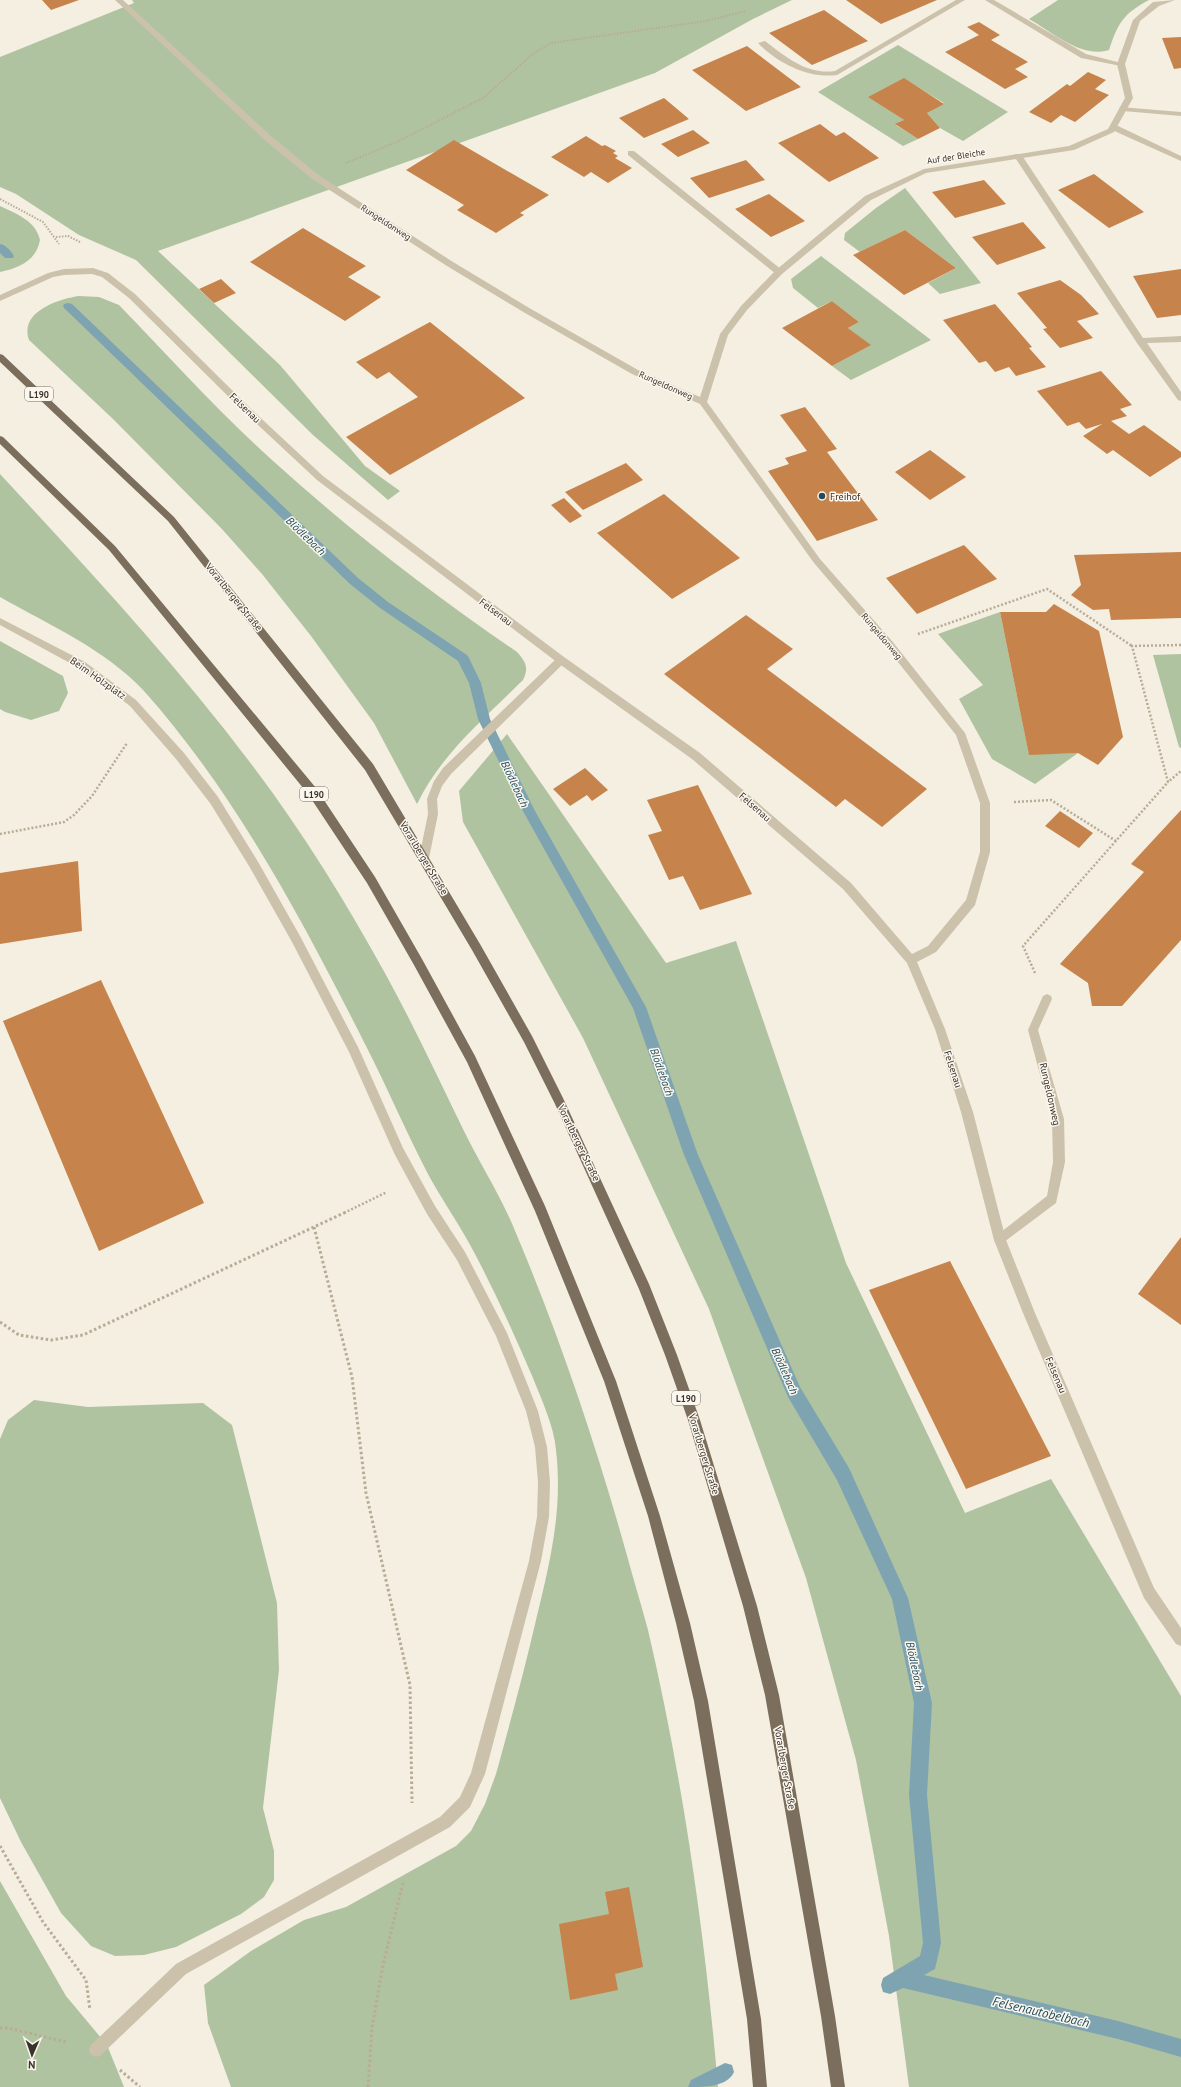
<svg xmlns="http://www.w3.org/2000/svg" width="1181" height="2087" font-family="'PT Sans',sans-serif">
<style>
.green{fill:#b0c3a0}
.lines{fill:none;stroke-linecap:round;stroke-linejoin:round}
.stream{fill:#7fa4b1;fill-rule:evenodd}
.building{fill:#c6844c}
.path-far2{stroke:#b8ac96;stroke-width:2;stroke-dasharray:1.5 1.5;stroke-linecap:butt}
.path-far1{stroke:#b8ac96;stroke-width:2.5;stroke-dasharray:2 2;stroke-linecap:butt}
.path{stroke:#b8ac96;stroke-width:3;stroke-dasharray:2.5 2.5;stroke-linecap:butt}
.service{fill:#ccc2ac;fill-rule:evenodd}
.minor{fill:#ccc2ac;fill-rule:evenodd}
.primary{fill:#7c6e5c;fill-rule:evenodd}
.poi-dot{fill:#204c5d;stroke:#fbf7ee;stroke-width:1.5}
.labels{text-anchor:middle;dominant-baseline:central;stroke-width:3;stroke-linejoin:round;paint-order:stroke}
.far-street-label{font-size:9px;fill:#3a332b;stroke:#fbf7ee}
.shield{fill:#fbf7ee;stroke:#746e66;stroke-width:1}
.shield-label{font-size:9px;font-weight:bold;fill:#3a332b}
.street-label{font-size:10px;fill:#3a332b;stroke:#fbf7ee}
.poi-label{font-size:10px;fill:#3a332b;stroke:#fbf7ee;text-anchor:start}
.water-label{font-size:11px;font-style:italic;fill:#204c5d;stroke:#fbf7ee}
.near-water-label{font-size:13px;font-style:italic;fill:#204c5d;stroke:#fbf7ee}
</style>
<rect width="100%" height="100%" fill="#f4efe1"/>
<path class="green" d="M132 0H792L753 19 655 73 158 251 280 365 365 466 400 491 388 500 313 435 136 260 79 235 16 194 0 187V57L134 3Z
M1058 0H1149C1123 14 1118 23 1109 50 1082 59 1052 32 1029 19Z
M898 45 1008 112 963 141 940 128 927 113 944 103 904 79 869 97 904 120 896 125 918 139 903 146 818 92Z
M905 188 981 283 940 294 928 283 956 268 905 230 860 252 844 240 845 233 876 208Z
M0 206C17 214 36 221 40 240 36 261 19 268 0 272Z
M821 256 931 340 851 380 832 366 870 345 848 328 859 322 832 301 818 308 793 288 791 279Z
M79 296 99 297 119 305C169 357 218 411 272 460 349 530 431 593 517 652 526 662 529 668 523 680 485 718 441 754 417 804L374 723 311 636 262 574 221 528 113 419 29 340C19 312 58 299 79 296Z
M0 474C88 569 177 665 255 769 304 834 347 904 386 975 414 1026 438 1078 463 1129 479 1162 499 1193 513 1226 558 1332 595 1441 626 1552 633 1578 641 1604 648 1630 683 1780 705 1934 718 2087H231L208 2023 204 1985 251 1951 304 1920 346 1907 456 1846 471 1831 485 1804 496 1774C510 1723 524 1672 536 1620 550 1562 563 1510 556 1450 554 1426 542 1401 533 1378 515 1336 496 1294 475 1254 461 1227 444 1203 429 1176 407 1134 388 1089 366 1046 304 923 236 794 144 691 105 649 49 625 0 597Z
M1000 612 1029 754 1078 753 1035 784 992 759 959 699 983 685 938 634Z
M0 641 63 676 68 693 59 711 31 720 5 712 0 709Z
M1181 654V748L1179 747 1153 655Z
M507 734 666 963 736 941 846 1263 965 1513 1051 1479 1181 1696V2087H909L889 1936 856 1760 806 1578 709 1309 583 1038 463 822 459 791Z
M34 1400 88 1407 203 1403 232 1425 277 1603 279 1670 263 1808 274 1851V1880L264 1897 241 1914 176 1947 144 1955 115 1956 91 1946 61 1913 21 1842 0 1798V1439L8 1420Z
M0 1881 66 1996 107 2045 124 2087H0Z"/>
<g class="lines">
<path class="stream" d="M0 244C6 245 11 251 14 256L13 258H5L0 253Z
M68 303 72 304 358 578 388 602 467 655 469 658 481 683 490 719 535 811 646 1007 698 1155 800 1387 849 1468 908 1598 932 1703 927 1795 941 1943 935 1969 924 1975 1118 2021 1181 2039V2057L1118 2039 903 1988 890 1994 883 1992 881 1985 883 1978 920 1956 923 1943 909 1795 914 1703 892 1599 837 1480 788 1397 684 1155 633 1008 524 813 478 719 469 683 458 661 380 608 350 584 64 308 63 306 64 304Z
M725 2063 732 2065 734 2072C727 2087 705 2087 688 2087L691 2080Z"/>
</g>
<path class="building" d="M42 0H79L51 10Z
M846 0H937L881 24Z
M824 10 868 41 812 65 769 33Z
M979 22 1000 35 991 40 1028 62 1015 69 1028 77 1005 89 945 52 979 35 967 27Z
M1181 37V68L1174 69 1162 38Z
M747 46 801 87 746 111 692 70Z
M1088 72 1106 80 1095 89 1109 95 1075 122 1061 115 1051 123 1029 112 1067 84 1070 86Z
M904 78 944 104 927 113 940 128 918 139 895 124 904 120 868 97Z
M664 98 689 119 644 138 619 118Z
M820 124 836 136 844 132 879 158 829 182 778 143Z
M693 130 710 143 678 157 661 144Z
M586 136 602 146 605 145 616 151 613 153 618 156 615 158 632 168 608 183 591 172 584 177 551 157Z
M454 140 549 195 520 213 524 215 496 233 457 210 464 205 406 170Z
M746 160 765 180 709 198 690 178Z
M1094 174 1144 212 1109 228 1058 190Z
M984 180 1006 204 955 218 932 192Z
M769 194 805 221 771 237 735 209Z
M1023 222 1046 248 997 265 972 237Z
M303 228 366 266 348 277 381 297 345 321 250 262Z
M905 230 956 268 904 295 853 255Z
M1181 269V315L1157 318 1133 276Z
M221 279 236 293 214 303 199 289Z
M1060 280 1081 295 1099 314 1077 321 1093 338 1060 348 1043 329 1047 328 1017 293Z
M832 301 859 322 848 328 871 345 832 366 782 328Z
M995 304 1032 347 1029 348 1046 367 1016 376 1009 367 995 372 986 361 979 363 943 320Z
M430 322 525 398 390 475 346 437 418 397 389 372 377 379 356 362Z
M1101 371 1132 405 1120 409 1127 416 1111 421 1129 434 1144 425 1181 452V457L1150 477 1113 450 1107 454 1083 436 1102 424 1086 429 1079 422 1067 426 1037 391Z
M805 407 837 449 827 452 878 520 817 541 768 471 789 464 785 458 807 451 780 415Z
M930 450 966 477 930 500 895 472Z
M626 463 643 480 583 510 565 492Z
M664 494 740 558 672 599 597 533Z
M564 498 582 516 570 523 551 505Z
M964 545 997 579 917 614 886 578Z
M1181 552V618L1111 620 1109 609 1093 610 1071 595 1081 585 1074 555Z
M1054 604 1099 631 1123 737 1098 765 1078 753 1029 755 1000 612H1046Z
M746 615 793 649 767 669 927 789 882 827 845 799 836 807 664 674Z
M585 768 608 790 592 801 587 795 570 806 553 789Z
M698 785 752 894 700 910 683 876 669 880 648 835 662 831 647 800Z
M1181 810V940L1122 1006H1092L1088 983 1060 964 1144 872 1131 864Z
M1060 811 1093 833 1079 848 1045 826Z
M78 861 82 931 0 944V873Z
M101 980 204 1203 99 1251 3 1021Z
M1181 1237V1325L1138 1294Z
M950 1261 1051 1456 966 1489 869 1290Z
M629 1887 643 1967 615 1974 618 1990 570 2000 559 1924 609 1914 605 1892Z"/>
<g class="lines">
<path class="path-far2" d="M346 163 399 141 483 98 534 53 551 43 706 21 746 11
M0 199 43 222 59 244
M56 237 68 236 80 242"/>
<path class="path-far1" d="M918 634 1047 589 1132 646
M1181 645 1132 646 1168 782 1181 771
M1014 802 1051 800 1116 841
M0 834 64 822 74 815 92 796 127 743
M1035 973 1023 946 1168 782
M344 1213 387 1192"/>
<path class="path" d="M314 1227 352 1377 366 1493 410 1685 412 1803
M0 1322 19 1335 51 1340 83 1335 346 1212
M0 1846 43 1922 86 1980 90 2010
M0 2028H8L66 2042
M120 2070 140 2087
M368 2087 372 2028 383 1965 403 1883"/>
<path class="service" d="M956 0H965L837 75C809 79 777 63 758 43L765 41C786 57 807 75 835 71Z
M985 0H994L1086 54 1125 64 1121 66 1081 58Z
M1120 107 1181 112V116L1123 111 1119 109Z
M1110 125H1116L1181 156V161L1110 129Z
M628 151H634L782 270V274H776L628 155Z
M1015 154H1021L1143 338 1181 336V342L1147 343 1181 392V401L1178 400 1137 343 1014 156Z
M0 618 85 662 136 700 184 753 218 797 257 860 300 936 358 1047 403 1148 435 1206 465 1252 507 1333 538 1411 547 1447 550 1482 549 1517 541 1561 485 1774 470 1807 450 1827 186 1974 101 2055 96 2057 91 2055 89 2050 91 2045 176 1964 440 1817 460 1797 471 1773 529 1561 537 1517 538 1482 535 1447 526 1411 496 1336 457 1260 427 1214 395 1155 349 1052 292 942 249 866 210 803 176 759 130 706 79 668 0 625Z
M561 656 566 660 564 663 451 774 442 786 437 799 438 814 429 858 428 861H420L419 858 428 814 427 799 434 781 443 768 558 657Z
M1047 994 1051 996 1052 999 1038 1030 1064 1119 1065 1162 1056 1203 1000 1245 996 1244 994 1240 996 1236 1047 1196 1053 1162 1052 1119 1028 1030 1043 996Z"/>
<path class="minor" d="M115 0H123L272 137 317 174 453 262 531 309 638 370 700 397 720 334 741 306 776 270 865 196 924 169 1069 146 1108 129 1125 98 1117 64 1133 20 1153 2 1175 0 1159 6 1140 21 1125 64 1133 98 1114 132 1074 150 926 173 871 200 782 274 747 310 728 335 707 402 820 559 892 641 965 733 990 803V852L975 905 936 952 917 962 945 1029 973 1112 1006 1240 1035 1313 1154 1588 1181 1628V1646L1176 1644 1144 1598 1023 1313 994 1240 961 1112 935 1029 907 963 843 889 692 759 558 663 317 480 243 411 129 298 102 277 92 274 64 275 53 277 0 301V295L48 273 64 269 93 268 108 273 135 294 249 407 323 476 564 657 700 753 851 883 912 954 928 946 966 900 980 852V803L956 735 886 647 814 563 700 404 632 374 525 313 447 266 311 178 266 141Z"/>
<path class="primary" d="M0 354 3 355 174 517 373 764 480 944 532 1036 563 1098 649 1284 677 1355 700 1420 757 1606 779 1695 835 2016 845 2087H831L821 2016 765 1695 743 1606 688 1420 665 1355 639 1289 555 1104 524 1042 472 950 365 770 168 521 0 362Z
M0 436 3 437 115 546 316 788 375 877 422 959 475 1056 545 1206 616 1381 660 1516 690 1623 708 1701 761 2019 767 2087H753L747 2019 694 1701 676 1623 648 1516 604 1381 535 1211 467 1062 414 965 367 883 308 794 109 550 0 444Z"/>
</g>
<circle class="poi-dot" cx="822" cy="496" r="4"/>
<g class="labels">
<g class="far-street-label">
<text transform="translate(956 156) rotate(-9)">Auf der Bleiche</text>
<text transform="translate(386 222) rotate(33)">Rungeldonweg</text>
<text transform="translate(666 385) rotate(24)">Rungeldonweg</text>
<text transform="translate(882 636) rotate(50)">Rungeldonweg</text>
</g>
<g class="shield">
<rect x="25" y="387" width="28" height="14" rx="3"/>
<rect x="300" y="787" width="28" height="14" rx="3"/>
<rect x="672" y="1391" width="28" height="14" rx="3"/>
</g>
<g class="shield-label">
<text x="39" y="394">L190</text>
<text x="314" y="794">L190</text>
<text x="686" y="1398">L190</text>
</g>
<g class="street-label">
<text transform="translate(245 408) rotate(44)">Felsenau</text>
<text transform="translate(234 597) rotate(51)">Vorarlberger Straße</text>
<text transform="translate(496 612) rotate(37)">Felsenau</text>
<text transform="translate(98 678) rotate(35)">Beim Holzplatz</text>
<text transform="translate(755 807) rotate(41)">Felsenau</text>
<text transform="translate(424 858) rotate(59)">Vorarlberger Straße</text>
<text transform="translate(953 1069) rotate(72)">Felsenau</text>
<text transform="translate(1050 1094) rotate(77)">Rungeldonweg</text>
<text transform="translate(579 1143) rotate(64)">Vorarlberger Straße</text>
<text transform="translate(1056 1375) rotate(67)">Felsenau</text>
<text transform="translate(704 1454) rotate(73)">Vorarlberger Straße</text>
<text transform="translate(785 1768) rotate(80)">Vorarlberger Straße</text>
</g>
<g class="poi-label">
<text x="830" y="496">Freihof</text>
</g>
<g class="water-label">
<text transform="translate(306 536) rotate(44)">Blödlebach</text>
<text transform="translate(515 784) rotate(65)">Blödlebach</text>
<text transform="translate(662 1072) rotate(71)">Blödlebach</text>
<text transform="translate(785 1371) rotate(66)">Blödlebach</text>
<text transform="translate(915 1666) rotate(78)">Blödlebach</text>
</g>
<g class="near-water-label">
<text transform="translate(1041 2012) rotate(13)">Felsenautobelbach</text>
</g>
</g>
<g transform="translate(32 2055) rotate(182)" stroke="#fbf7ee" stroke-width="3" paint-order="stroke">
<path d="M0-3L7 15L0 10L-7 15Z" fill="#3a332b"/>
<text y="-6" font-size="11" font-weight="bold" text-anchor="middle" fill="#3a332b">N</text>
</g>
</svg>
